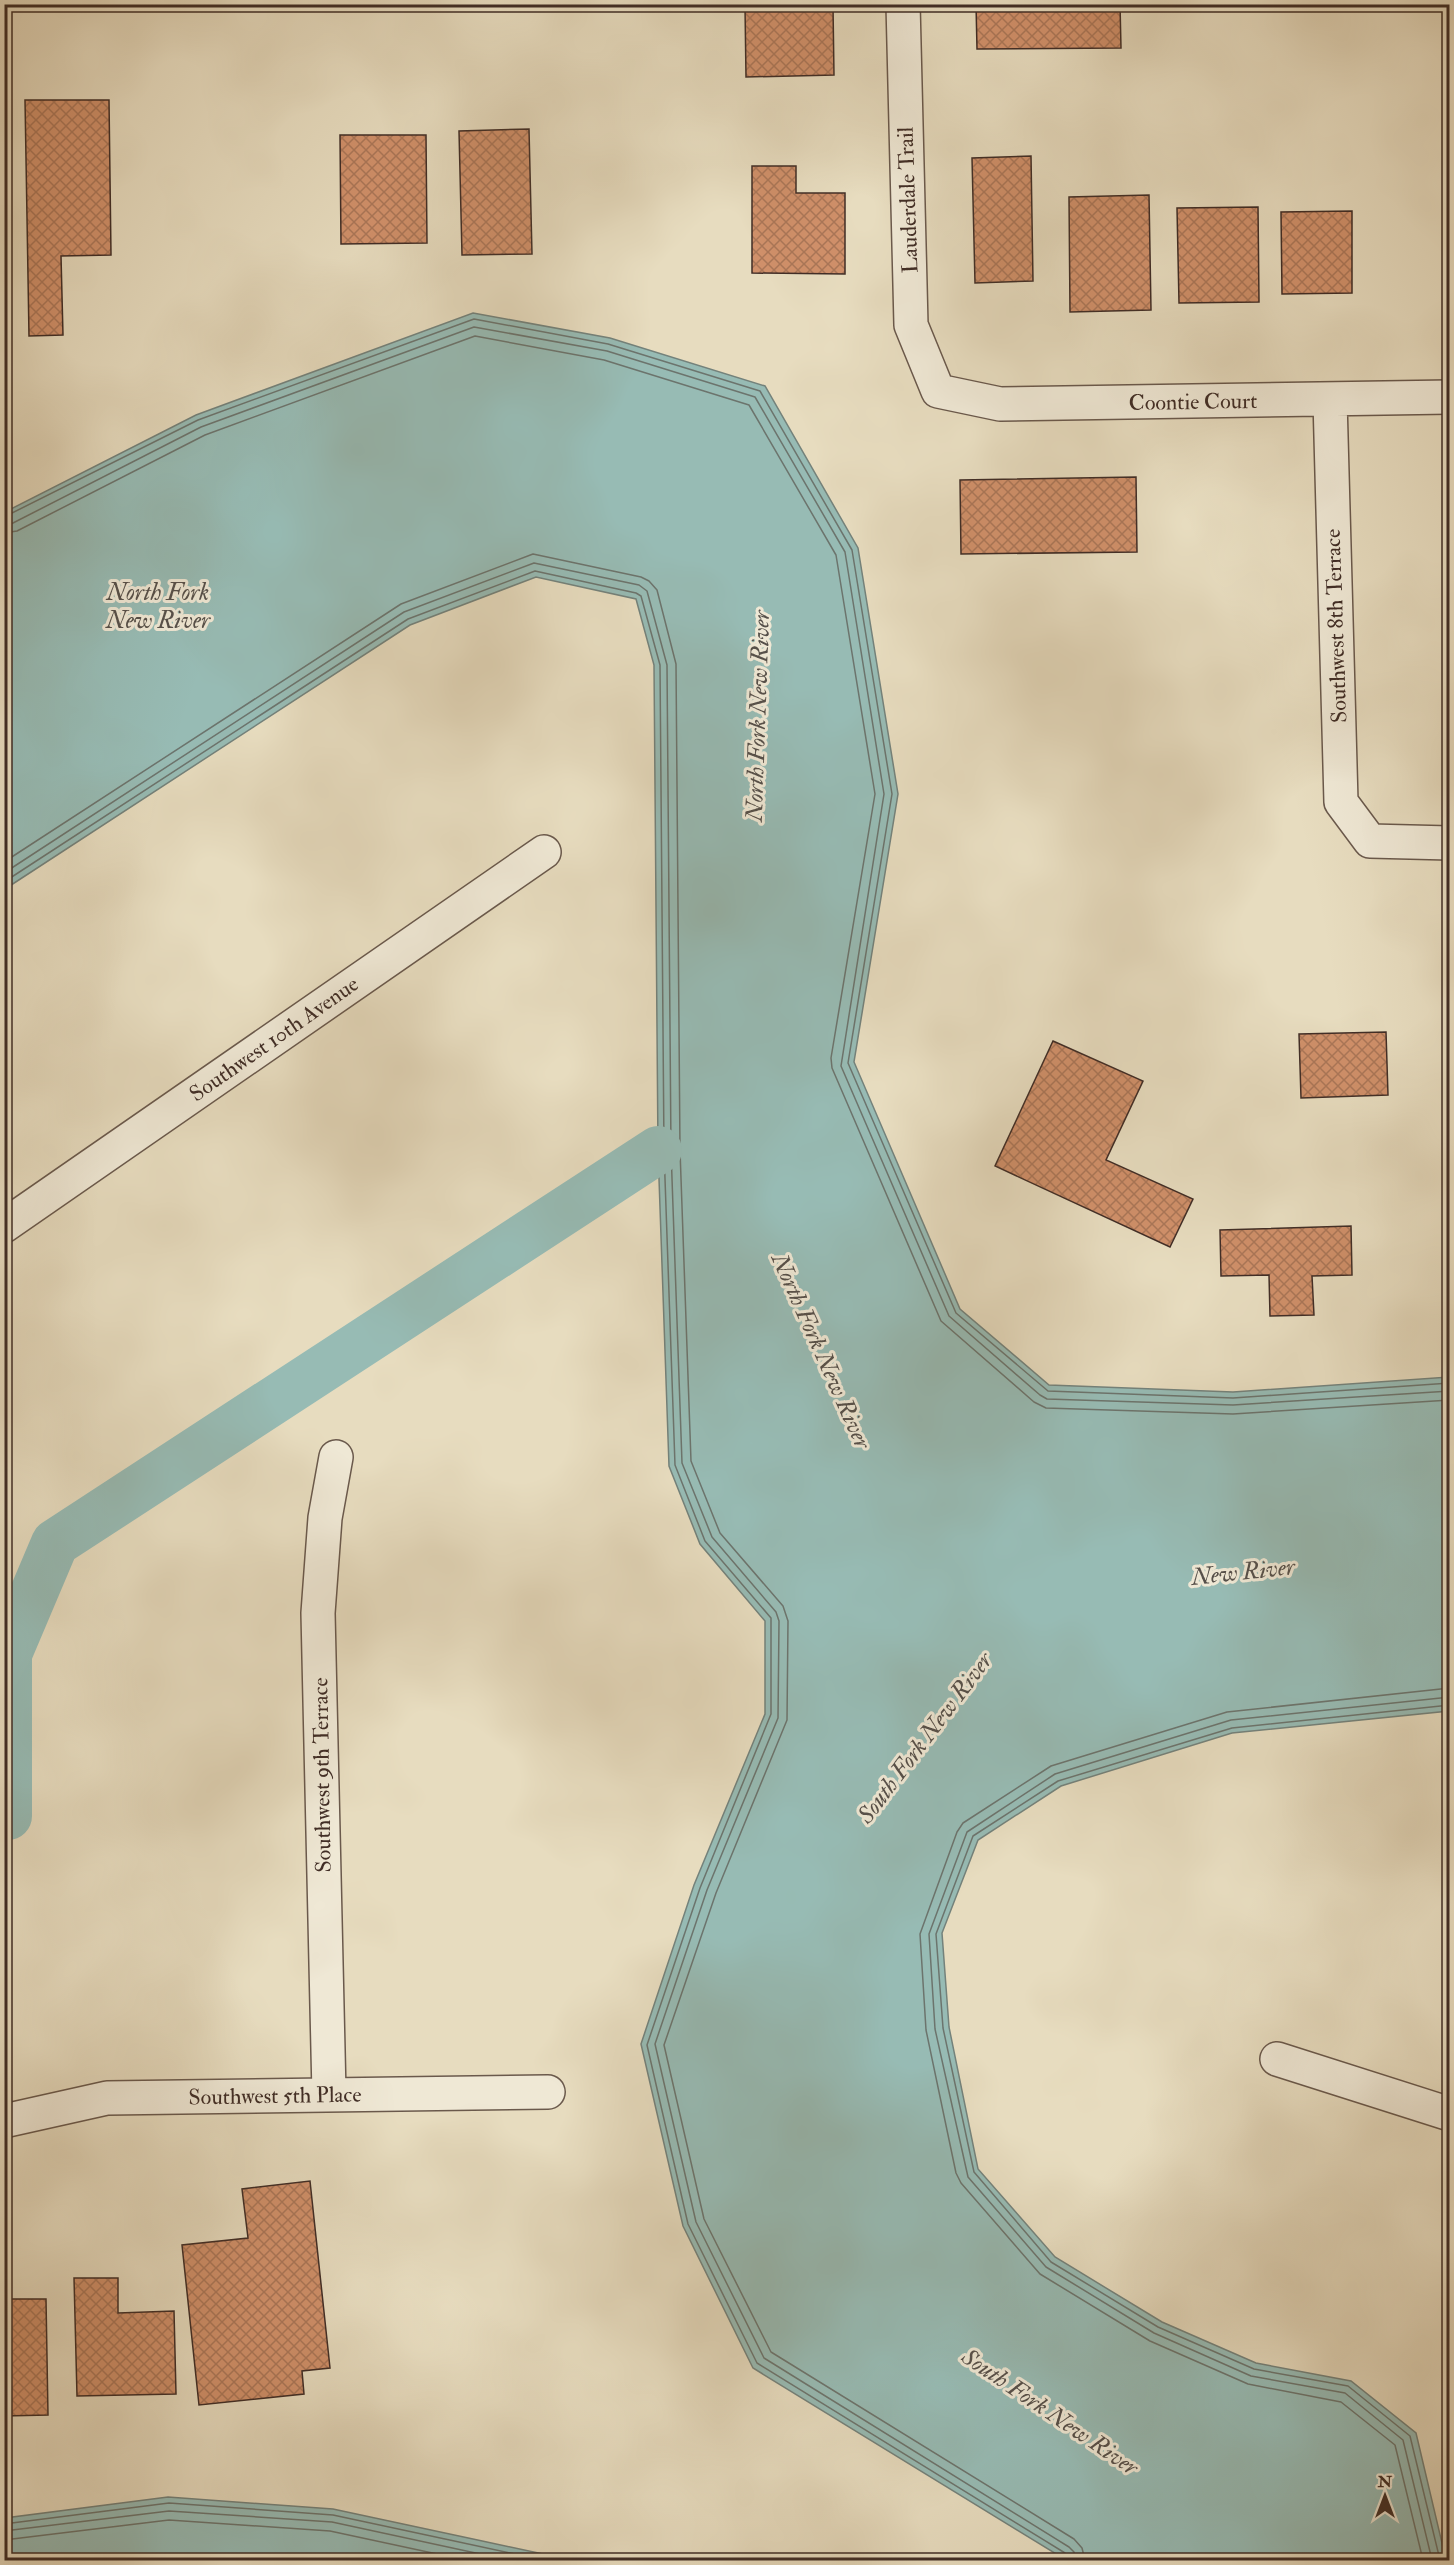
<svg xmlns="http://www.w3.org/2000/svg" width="1454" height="2565" font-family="'IM FELL Double Pica',serif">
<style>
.water{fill:#97bbb4;stroke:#74827b;stroke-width:1.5}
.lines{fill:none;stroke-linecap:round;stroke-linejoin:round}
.shore{stroke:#6c746d;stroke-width:1.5}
.canal{stroke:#97bbb4;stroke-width:48}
.building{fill:url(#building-cross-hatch);stroke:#402d26;stroke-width:1.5}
.minor-casing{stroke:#6a594c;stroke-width:36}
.minor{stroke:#efe8d5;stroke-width:33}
.labels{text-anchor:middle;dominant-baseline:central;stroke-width:6;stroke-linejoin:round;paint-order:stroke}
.street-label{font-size:22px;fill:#402d26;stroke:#efe8d5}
.water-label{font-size:24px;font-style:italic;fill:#56504a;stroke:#efe8d5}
</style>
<defs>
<pattern id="building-cross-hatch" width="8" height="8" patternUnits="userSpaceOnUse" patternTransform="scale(1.5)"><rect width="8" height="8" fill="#d0906a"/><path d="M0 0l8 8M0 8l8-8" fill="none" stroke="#aa7657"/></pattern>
</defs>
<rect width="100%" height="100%" fill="#e7dcbf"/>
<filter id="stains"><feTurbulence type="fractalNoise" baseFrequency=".00333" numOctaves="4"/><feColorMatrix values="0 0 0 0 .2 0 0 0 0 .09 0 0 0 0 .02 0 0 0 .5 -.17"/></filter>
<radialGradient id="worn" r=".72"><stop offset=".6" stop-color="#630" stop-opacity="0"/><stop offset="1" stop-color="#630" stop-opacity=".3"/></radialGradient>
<path class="water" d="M473 313 610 338 765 386 858 548 898 794 854 1062 960 1309 1049 1385 1233 1392 1449 1377V1711L1232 1733 1061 1786 978 1840 942 1933 949 2027 978 2169 1055 2257 1162 2322 1256 2363 1351 2381 1416 2433 1446 2560H1066L753 2368 683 2226 641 2044 694 1885 765 1714V1621L700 1544 669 1466 658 1150 654 665 636 599 536 577 410 625 5 889V512L196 415Z
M168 2497 333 2509 571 2560H5V2518Z"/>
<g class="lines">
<path class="shore" d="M4 517 198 420 474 319 608 344 760 391 852 550 892 794 848 1063 956 1313 1048 1391 1233 1398 1450 1383
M4 524 13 523 201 427 474 327 607 351 755 397 845 552 884 794 841 1066 949 1316 1040 1395 1047 1399 1233 1405 1450 1391
M4 533 17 531 205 435 475 336 604 360 749 405 836 555 875 794 831 1058 832 1068 941 1321 1034 1402 1046 1408 1233 1414 1450 1400
M4 862 401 604 533 554 641 577 649 581 657 590 676 664 680 1150 691 1461 720 1533 783 1606 788 1621 787 1720 716 1893 664 2045 704 2219 771 2352 1074 2539 1082 2548 1085 2560
M4 873 404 612 534 563 639 585 647 591 667 665 671 1150 682 1463 712 1537 776 1612 779 1621 778 1718 707 1890 655 2044 696 2222 764 2358 1069 2547 1074 2552 1076 2560
M4 882 408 619 535 571 636 593 641 596 660 665 664 1150 675 1465 705 1541 771 1618V1714L700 1888 647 2045 688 2224 757 2363 1065 2553 1068 2560
M4 2524 169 2503 333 2515 543 2560
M4 2531 169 2511 332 2522 508 2560
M4 2540 169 2520 330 2531 465 2560
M1423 2560 1395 2445 1341 2402 1248 2384 1150 2341 1040 2274 961 2183 956 2173 926 2030 920 1934 957 1832 963 1823 1051 1766 1227 1712 1450 1688
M1432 2560 1403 2440 1345 2393 1251 2376 1154 2333 1046 2267 968 2177 935 2029 929 1934 967 1832 1055 1774 1231 1720 1450 1697
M1440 2560 1410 2436 1348 2386 1254 2369 1158 2327 1051 2262 974 2172 943 2028 936 1934 973 1836 1058 1781 1232 1728 1450 1705"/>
<path class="canal" d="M8 1816V1654L55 1543 658 1150"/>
</g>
<path class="building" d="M976 4H1120L1121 48 977 49Z
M833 6 834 75 746 77 745 7Z
M25 100H109L111 255 61 256 63 335 29 336Z
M529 129 532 254 462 255 459 131Z
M340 135H426L427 243 341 244Z
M1031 156 1033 281 975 283 972 158Z
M752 166H796V193H845V274L752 273Z
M1149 195 1151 310 1070 312 1069 197Z
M1258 207 1259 302 1179 303 1177 208Z
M1352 211V293L1282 294 1281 212Z
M1136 477 1137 552 961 554 960 480Z
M1386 1032 1388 1095 1301 1098 1299 1034Z
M1053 1041 1143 1081 1106 1160 1193 1199 1170 1247 995 1166Z
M1351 1226 1352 1275 1312 1276 1314 1315 1270 1316 1269 1275 1221 1276 1220 1230Z
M310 2181 330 2368 302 2371 304 2394 199 2405 182 2245 248 2238 242 2189Z
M4 2231H10L11 2299H46L48 2415 4 2416Z
M74 2278H118V2313L174 2311 176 2394 77 2396Z"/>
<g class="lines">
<g class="minor-casing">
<path id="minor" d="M903 4 911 325 938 391 1000 404 1450 397
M1330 400 1341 802 1370 841 1450 843
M4 1226 544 852
M1277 2059 1450 2114
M329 2094 318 1613 325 1518 336 1457
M4 2121 107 2098 548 2092"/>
</g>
<use href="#minor" class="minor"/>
</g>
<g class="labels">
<g class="street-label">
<text transform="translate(908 200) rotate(-92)">Lauderdale Trail</text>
<text transform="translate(1193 402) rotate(-1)">Coontie Court</text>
<text transform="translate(1336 626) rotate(-92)">Southwest 8th Terrace</text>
<text transform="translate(274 1039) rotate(-35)">Southwest 10th Avenue</text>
<text transform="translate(322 1775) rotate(-91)">Southwest 9th Terrace</text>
<text transform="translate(275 2096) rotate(-1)">Southwest 5th Place</text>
</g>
<g class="water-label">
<text x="158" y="592">North Fork<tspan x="158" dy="28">New River</tspan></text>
<text transform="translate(758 716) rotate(-88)">North Fork New River</text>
<text transform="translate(821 1351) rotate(66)">North Fork New River</text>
<text transform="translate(1243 1572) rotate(-6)">New River</text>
<text transform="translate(925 1738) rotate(-53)">South Fork New River</text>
<text transform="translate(1050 2412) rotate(34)">South Fork New River</text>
</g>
</g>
<rect width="1454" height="2565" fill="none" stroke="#e7dcbf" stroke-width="24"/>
<rect x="6" y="6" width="1442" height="2553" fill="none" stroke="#402d26" stroke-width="3"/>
<rect x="12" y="12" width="1430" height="2541" fill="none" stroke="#402d26" stroke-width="1.5"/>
<g transform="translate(1385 2496)" stroke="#efe8d5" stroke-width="4.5" paint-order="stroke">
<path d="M0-4.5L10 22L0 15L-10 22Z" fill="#402d26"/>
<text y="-9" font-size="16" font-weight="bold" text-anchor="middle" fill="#402d26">N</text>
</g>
<rect width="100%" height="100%" filter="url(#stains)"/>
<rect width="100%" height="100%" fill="url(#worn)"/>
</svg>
